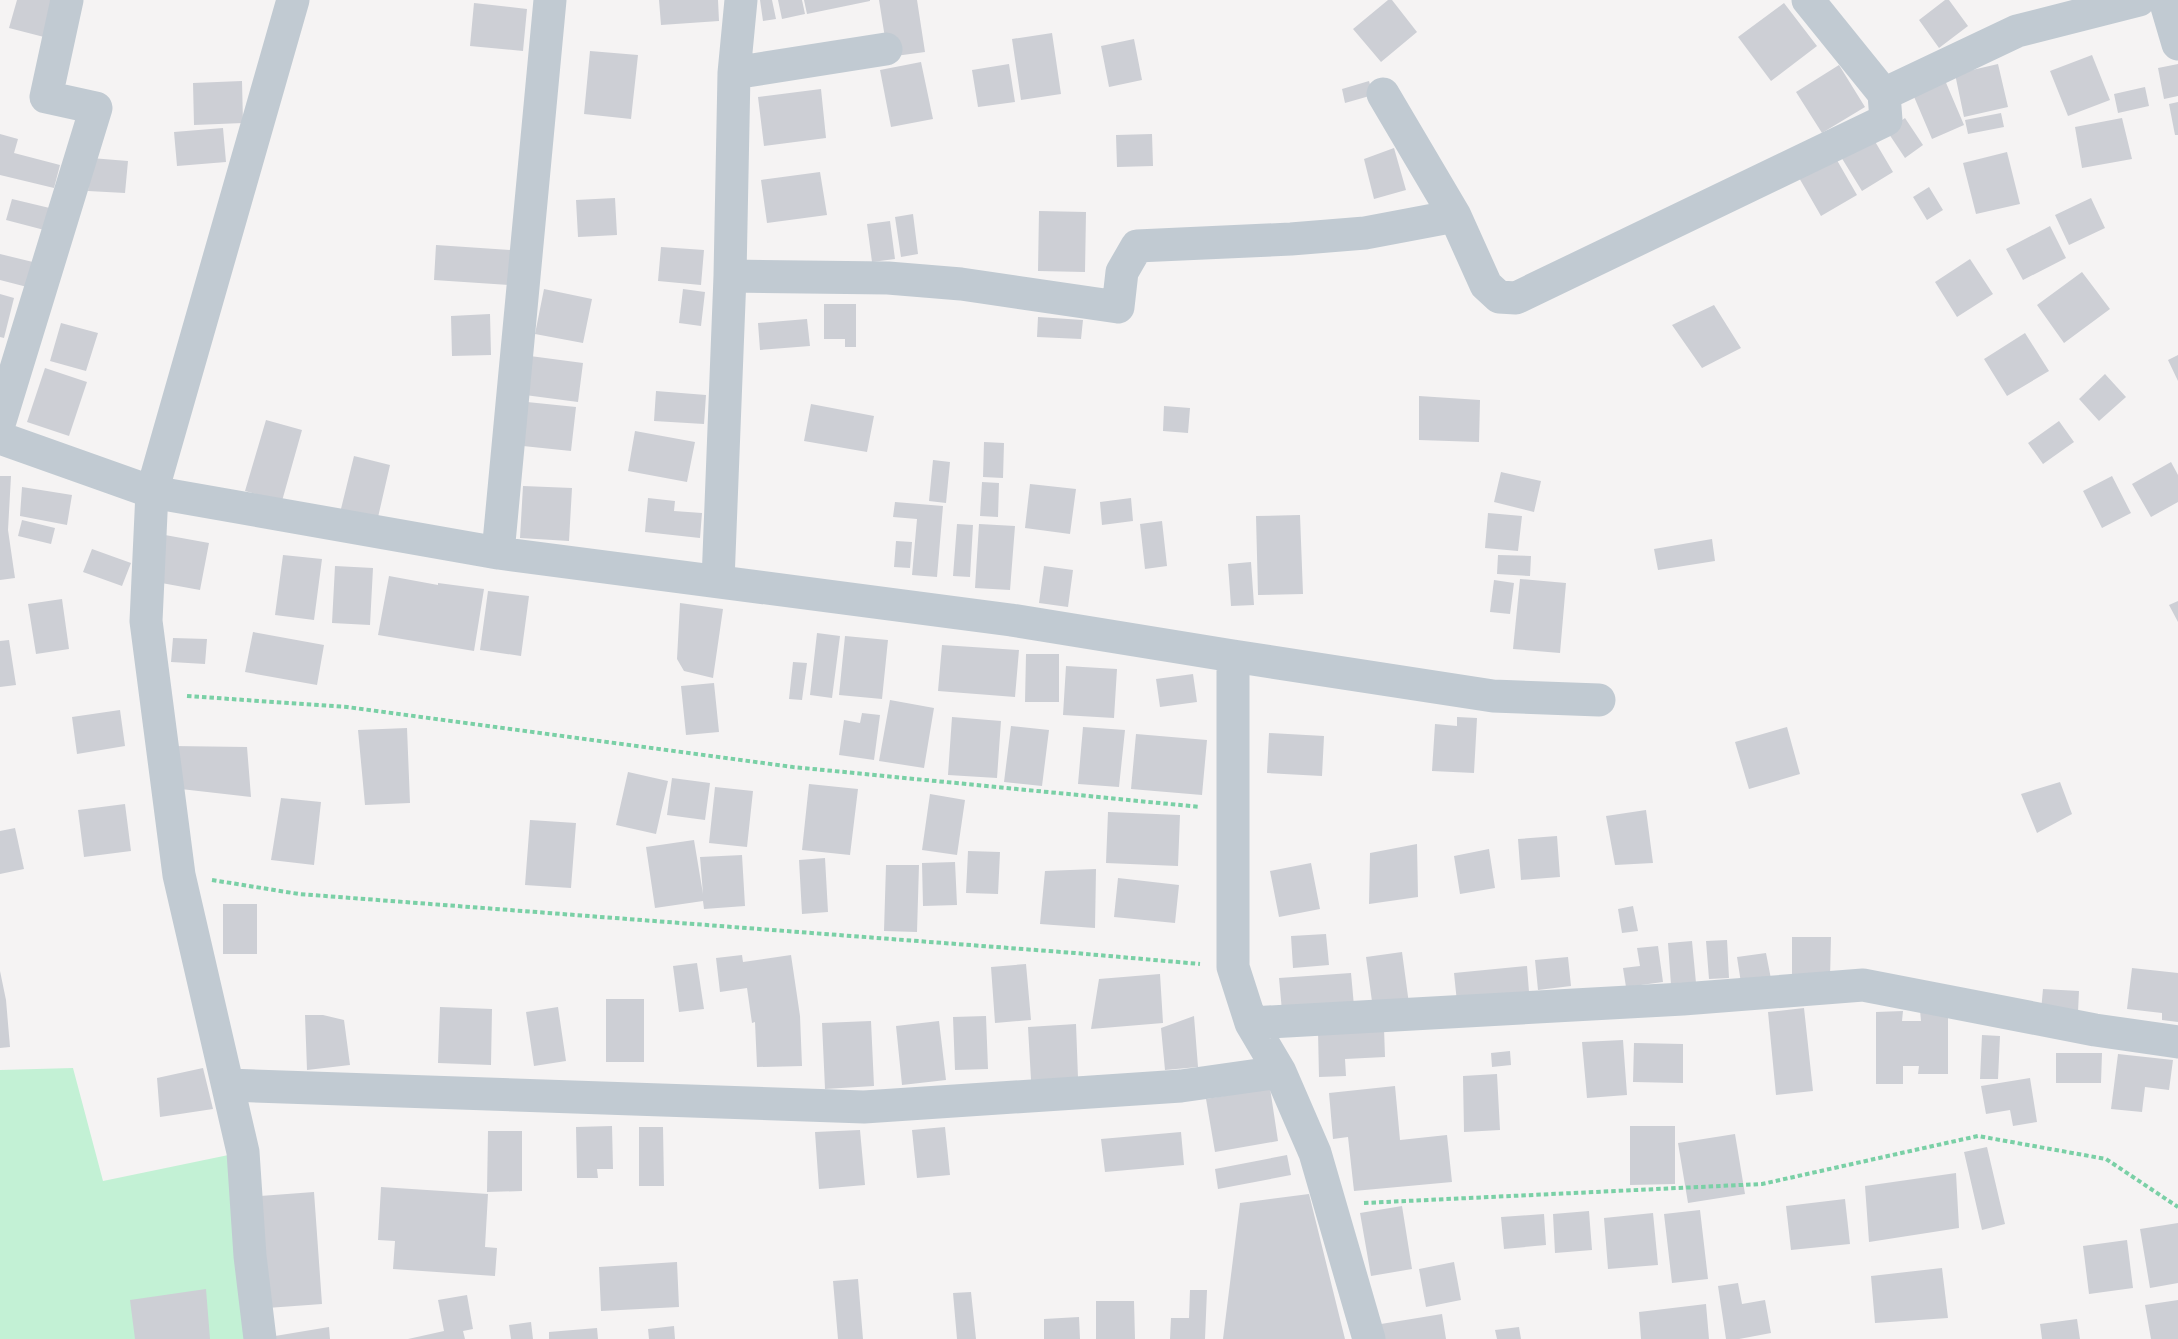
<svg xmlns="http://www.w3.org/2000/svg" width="2178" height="1339" font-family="Inter,sans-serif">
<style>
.grass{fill:#c3f1d5}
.building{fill:#cdcfd5}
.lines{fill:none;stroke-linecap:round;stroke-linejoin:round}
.path{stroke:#7ad0a6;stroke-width:4;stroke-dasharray:4.5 3;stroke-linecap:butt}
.minor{stroke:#c1cad2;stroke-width:33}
</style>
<rect width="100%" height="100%" fill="#f5f3f3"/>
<path class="grass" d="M73 1068 103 1181 243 1152 260 1339H0V1070Z"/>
<path class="building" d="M17 0H53L44 37 9 28Z
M659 0H718L719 21 661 25Z
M760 0H772L776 19 763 21Z
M778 0H802L805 14 782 19Z
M804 0H870V1L807 14Z
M879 0H917L925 52 888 57Z
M1388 0H1392L1417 32 1381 62 1353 29Z
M1945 0H1949L1968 26 1939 48 1919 20Z
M474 3 527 9 523 51 470 46Z
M1784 3 1817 46 1771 81 1738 37Z
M1052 33 1061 94 1021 100 1012 39Z
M1134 39 1142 80 1109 87 1101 46Z
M590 51 638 55 631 119 584 114Z
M2092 55 2110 100 2068 116 2050 71Z
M921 62 933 119 891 127 880 70Z
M1009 64 1015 102 978 107 972 70Z
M1998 64 2008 107 1964 117 1955 74Z
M2178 64V96L2164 99 2158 68Z
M1839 65 1865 107 1822 133 1796 92Z
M1944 78 1964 125 1932 139 1912 92Z
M242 81 243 123 194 125 193 83Z
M1369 81 1373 95 1345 103 1342 89Z
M2145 87 2149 106 2118 113 2114 94Z
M821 89 826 138 764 146 758 97Z
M2178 102V135H2175L2169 104Z
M2001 113 2004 127 1968 134 1965 120Z
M1905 118 1923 145 1905 158 1887 131Z
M2122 118 2132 159 2082 168 2075 127Z
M223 128 226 162 177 166 174 132Z
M1870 133 1893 172 1862 191 1838 152Z
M0 134 18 139 14 153 60 165 54 188 0 175Z
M1152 134 1153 166 1117 167 1116 135Z
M1394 148 1406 190 1374 199 1364 159Z
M2007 152 2020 204 1976 214 1963 163Z
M1834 155 1857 195 1821 216 1798 176Z
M91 158 128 161 125 193 88 191Z
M820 172 827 215 767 223 761 180Z
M1929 187 1943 210 1927 220 1913 197Z
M615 198 617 235 578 237 576 200Z
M2091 198 2105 228 2069 245 2055 215Z
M12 199 58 210 52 232 6 220Z
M1039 211 1086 212 1085 272 1038 271Z
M913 214 918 254 901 257 895 217Z
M890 221 895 259 872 262 867 224Z
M2050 226 2066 258 2023 280 2006 249Z
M436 245 511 250 509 285 434 280Z
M661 247 704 250 701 285 658 281Z
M0 254 37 263 31 288 0 280Z
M1970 259 1993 294 1957 317 1935 282Z
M2082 272 2110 309 2064 343 2037 305Z
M544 289 592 299 583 343 535 334Z
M683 289 705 292 701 326 679 323Z
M0 294 14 298 4 338 0 337Z
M824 304H856V347H845V339H824Z
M1714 305 1741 348 1702 368 1672 325Z
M490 314 491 355 452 356 451 316Z
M1038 317 1083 320 1081 339 1037 337Z
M807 319 810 346 760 350 758 323Z
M61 323 98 333 86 371 50 361Z
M2025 333 2049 371 2007 396 1984 359Z
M2178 355V381L2168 360Z
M530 356 583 363 578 402 525 395Z
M45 368 87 382 69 436 27 422Z
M2105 374 2126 397 2099 421 2079 399Z
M656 391 706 395 704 424 654 421Z
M1419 396 1480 400 1479 442 1419 440Z
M527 402 576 407 571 451 523 446Z
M811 404 874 416 867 452 804 441Z
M1164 406 1190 408 1188 433 1163 431Z
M266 420 302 430 282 501 245 491Z
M2059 421 2074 442 2043 464 2028 443Z
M635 431 695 442 687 482 628 471Z
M984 442 1004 443 1003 478 983 477Z
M354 456 390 465 376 526 339 517Z
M933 460 950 462 946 503 929 501Z
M2171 462 2178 475V502L2151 517 2132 484Z
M1501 472 1541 481 1534 512 1494 502Z
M0 476H11L8 530 15 578 0 580Z
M2112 476 2131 513 2102 528 2083 491Z
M982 482 999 483 998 517 980 516Z
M1030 484 1076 489 1070 534 1025 528Z
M523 486 572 488 569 541 520 538Z
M22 487 72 495 67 525 20 516Z
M648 498 675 501 674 511 702 513 700 538 645 532Z
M1131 498 1133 521 1102 525 1100 502Z
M895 502 943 506 937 577 912 575 917 519 893 517Z
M1488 513 1522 516 1518 551 1485 548Z
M1300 515 1303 594 1258 595 1256 516Z
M22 520 55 528 51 544 18 536Z
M1162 521 1167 566 1145 569 1140 524Z
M957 524 973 525 970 577 953 576Z
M979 524 1015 526 1010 590 975 588Z
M165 535 209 543 200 590 156 582Z
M1712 539 1715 561 1658 570 1654 549Z
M896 541 912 542 910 568 894 567Z
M92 549 131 563 122 586 83 572Z
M283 555 322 559 314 620 275 615Z
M1498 555 1531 556 1530 576 1497 574Z
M1251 562 1254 605 1231 606 1228 564Z
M335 566 373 568 370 625 332 623Z
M1044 566 1073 570 1068 607 1039 603Z
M389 576 438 585V583L484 589 474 651 378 635Z
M1520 579 1566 583 1560 653 1513 649Z
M1494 580 1514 583 1510 614 1490 612Z
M488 591 529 596 521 656 480 650Z
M62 599 69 649 36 654 28 604Z
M2178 601V622L2169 605Z
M680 603 723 609 713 678 684 671 677 659Z
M253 632 324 645 317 685 245 672Z
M817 633 840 636 832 698 810 695Z
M845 636 888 640 882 699 839 695Z
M173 638 207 639 205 664 171 662Z
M9 640 16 685 0 687V641Z
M942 645 1019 650 1015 697 938 691Z
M1026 654H1059V702H1025Z
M793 662 807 663 802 700 789 699Z
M1066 666 1117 669 1114 718 1063 715Z
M1193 674 1197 702 1160 707 1156 679Z
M714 683 719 732 686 735 681 686Z
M890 700 934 708 924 768 879 761Z
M120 710 125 746 77 754 72 717Z
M862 713 880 715 874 760 839 755 844 720 860 723Z
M952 717 1001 721 997 778 948 775Z
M1457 717 1477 718 1474 773 1432 771 1435 724 1457 726Z
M1011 726 1049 730 1042 786 1004 782Z
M1083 727 1125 730 1119 787 1078 784Z
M1787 727 1800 774 1749 789 1735 742Z
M407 728 410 803 365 805 358 730Z
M1269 733 1324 736 1322 776 1267 773Z
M1136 734 1207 740 1202 795 1131 789Z
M173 746 247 747 251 797 172 788Z
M628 772 668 781 656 834 616 825Z
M672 778 710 783 705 820 667 815Z
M2060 782 2072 814 2037 833 2021 794Z
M809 784 858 789 850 855 802 850Z
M715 787 753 791 747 847 709 843Z
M930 794 965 800 957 855 922 850Z
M281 798 321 802 314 865 271 860Z
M125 804 131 851 84 857 78 810Z
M1646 810 1653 863 1615 865 1606 816Z
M1108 812 1180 815 1178 866 1106 863Z
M530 820 576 823 571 888 525 885Z
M15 828 24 869 0 874V831Z
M1557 836 1560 877 1521 880 1518 839Z
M694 840 703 894 700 857 742 855 745 906 704 909 703 901 655 908 646 847Z
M1417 844 1418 897 1369 904 1370 853Z
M1489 849 1495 888 1460 894 1454 856Z
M968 851 1000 852 998 894 966 893Z
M825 858 828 912 802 914 799 860Z
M955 862 957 905 923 906 922 863Z
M1311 863 1320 909 1279 917 1270 871Z
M886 865H919L917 932 884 931Z
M1096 869 1095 928 1040 924 1045 871Z
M1118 878 1179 885 1175 923 1114 917Z
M223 904H257V954H223Z
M1633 906 1638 931 1622 933 1618 909Z
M1326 934 1329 965 1293 968 1291 936Z
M1792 937H1831L1830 978 1792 977Z
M1727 940 1729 978 1709 979 1706 941Z
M1692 941 1696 983 1671 985 1668 943Z
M1658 946 1663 982 1626 987 1623 968 1640 966 1637 948Z
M1402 952 1409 1004 1373 1009 1366 957Z
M1766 953 1771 979 1741 983 1737 957Z
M742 955 743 962 791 955 800 1016 802 1066 757 1067 755 1022 752 1023 747 988 720 992 716 958Z
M1568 957 1571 986 1538 990 1535 960Z
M697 963 704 1009 679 1012 673 966Z
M1026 964 1031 1020 995 1023 991 967Z
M1527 966 1530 1005 1458 1012 1454 973Z
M2132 968 2178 973V1022L2162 1020V1013L2127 1009Z
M0 971 6 1000 10 1047 0 1048Z
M1351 973 1354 1006 1282 1011 1279 978Z
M1160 974 1163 1023 1091 1029 1099 979Z
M2043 989 2079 991 2078 1012 2041 1011Z
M606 999H644V1062H606Z
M440 1007 492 1009 491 1065 438 1063Z
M558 1007 566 1061 534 1066 526 1012Z
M1804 1008 1813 1091 1776 1095 1768 1012Z
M1920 1010H1948V1074H1918L1919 1066H1903V1084H1876V1012L1903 1011 1902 1021H1921Z
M305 1015H323L344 1020 350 1065 307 1070Z
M986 1016 988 1069 955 1070 953 1017Z
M1194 1016 1198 1067 1165 1070 1161 1028Z
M871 1021 874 1086 825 1089 822 1023Z
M939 1021 946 1080 902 1085 896 1026Z
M1076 1024 1078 1078 1031 1080 1028 1027Z
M1384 1028 1385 1057 1345 1059 1346 1076 1319 1077 1318 1031Z
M1982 1035 2000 1036 1998 1079H1980Z
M1623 1040 1627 1095 1587 1098 1582 1042Z
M1634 1043 1683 1044V1083L1633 1082Z
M1510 1051 1511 1065 1492 1067 1491 1053Z
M2056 1053H2102L2101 1083H2056Z
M2118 1054 2173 1060 2169 1090 2145 1087 2142 1112 2111 1109Z
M203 1068 213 1109 160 1117 157 1078Z
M1497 1074 1500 1130 1464 1132 1463 1076Z
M2030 1078 2037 1122 2013 1126 2010 1110 1986 1114 1981 1086Z
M1395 1086 1400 1140 1447 1135 1452 1182 1354 1191 1348 1137 1333 1139 1329 1093Z
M1270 1088 1278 1141 1215 1152 1206 1099Z
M612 1126 613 1169H597L598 1178H577L576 1127Z
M1630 1126H1675V1184L1630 1185Z
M639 1127H663L664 1186H639Z
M945 1127 950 1175 917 1178 912 1130Z
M860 1130 865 1185 819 1189 815 1132Z
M488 1131H522V1191L487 1192Z
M1181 1132 1184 1165 1105 1172 1101 1139Z
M1735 1134 1745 1194 1688 1203 1678 1143Z
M1987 1147 2005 1224 1982 1230 1964 1152Z
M1287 1155 1291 1175 1218 1189 1215 1169Z
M1956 1173 1959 1228 1869 1242 1865 1186Z
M381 1187 488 1194 485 1247 497 1248 495 1276 393 1269 395 1241 378 1240Z
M314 1192 322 1304 267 1308 260 1196Z
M1309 1194 1345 1339H1223L1240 1203Z
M1845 1199 1850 1244 1791 1250 1786 1206Z
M1402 1206 1412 1269 1371 1276 1360 1213Z
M1700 1210 1708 1279 1672 1283 1664 1214Z
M1589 1211 1592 1250 1555 1253 1553 1214Z
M1653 1213 1658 1265 1608 1269 1604 1218Z
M1544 1214 1546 1245 1504 1249 1501 1217Z
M2178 1223V1283L2150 1288 2140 1229Z
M2127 1240 2133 1288 2089 1294 2083 1246Z
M677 1262 679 1307 601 1311 599 1267Z
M1454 1262 1461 1300 1426 1307 1419 1269Z
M1942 1268 1948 1318 1875 1323 1871 1276Z
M858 1279 863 1339H838L833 1281Z
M1738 1283 1742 1304 1765 1300 1771 1333 1739 1339H1726L1718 1286Z
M206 1289 210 1339H135L130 1300Z
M1190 1290H1207L1205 1339H1170L1171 1318H1189Z
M971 1292 976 1339H957L953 1293Z
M467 1295 473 1329 463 1331 465 1339H408L444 1331 438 1300Z
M2178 1300V1339H2151L2145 1305Z
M1096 1301H1134L1135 1339H1096Z
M1706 1304 1709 1339H1641L1639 1312Z
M1442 1314 1446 1339H1383L1381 1324Z
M1079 1317 1080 1339H1044V1319Z
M2077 1319 2080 1339H2042L2040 1324Z
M531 1322 533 1339H511L509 1325Z
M674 1326 675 1339H649L648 1329Z
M329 1327 330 1339H269V1337Z
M1519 1327 1521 1339H1497L1495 1330Z
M597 1328 598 1339H549V1332Z"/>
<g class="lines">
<path class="path" d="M187 696 347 707 793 767 1200 807
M212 880 299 894 1075 953 1200 964
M1364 1203 1762 1184 1978 1136 2106 1159 2178 1207"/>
<path class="minor" d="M1808 0 1884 94 2017 31 2139 0
M2165 0 2178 44
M734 73 886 49
M1383 94 1455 216
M730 276 888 278 961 284 1118 307 1122 272 1137 246 1291 239 1365 233 1455 216 1486 285 1499 297 1516 298 1886 120 1884 94
M0 421 96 108 46 97 67 0
M0 438 152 492 498 553 1011 620 1233 656 1493 696 1599 700
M498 553 550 0
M718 581 730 276 734 73 741 0
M1233 656V967L1251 1023 1280 1072 1315 1153 1369 1339
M1251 1023 1683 999 1863 985 2095 1030 2178 1042
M228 1085 864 1107 1181 1086 1280 1072
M260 1339 250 1256 243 1152 179 875 146 621 152 492 293 0"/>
</g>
</svg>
